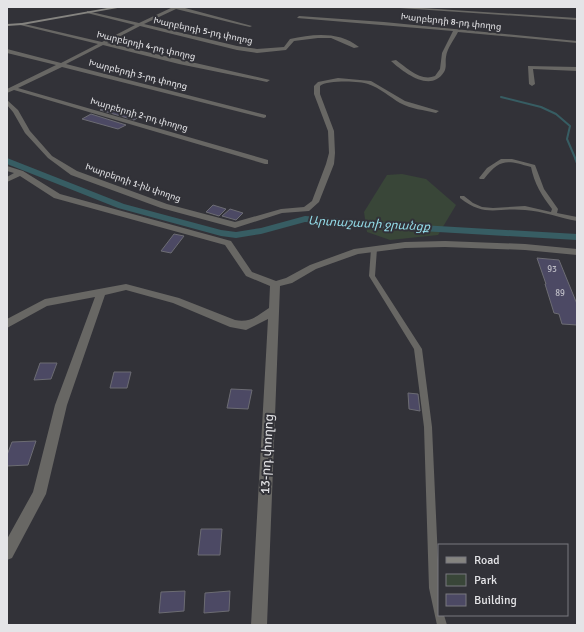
<svg xmlns="http://www.w3.org/2000/svg" width="584" height="632" font-family="Signika,'Noto Sans Armenian',sans-serif">
<style>
.green{fill:#394638}
.lines{fill:none;stroke-linecap:round;stroke-linejoin:round}
.stream-far1{stroke:#375d63;stroke-width:2}
.stream{stroke:#375d63;stroke-width:3}
.canal{fill:#375d63;fill-rule:evenodd}
.building{fill:#4c4964;stroke:#6c6c73}
.lane{fill:#686764;fill-rule:evenodd}
.street{fill:#686764;fill-rule:evenodd}
.secondary{fill:#858480;fill-rule:evenodd}
.labels{text-anchor:middle;dominant-baseline:central;stroke-width:4;stroke-linejoin:round;paint-order:stroke}
.far-street-label{font-size:9px;fill:#e4e4e7;stroke:#323238}
.number-label{font-size:9px;fill:#bebdc6}
.water-label{font-size:12px;font-style:italic;fill:#93dbe8;stroke:#323238}
.near-street-label{font-size:13px;fill:#e4e4e7;stroke:#323238}
</style>
<rect width="100%" height="100%" fill="#323238"/>
<path class="green" d="M402 174 426 179 456 205 438 235 390 240 367 232 364 212 387 175Z"/>
<g class="lines">
<path class="stream-far1" d="M501 97 541 107 556 114 570 126 567 139 576 160"/>
<path class="stream" d="M576 159 577 162"/>
<path class="canal" d="M7 158 124 204 221 230 236 232 261 228 305 216 404 224 577 234V240L404 230 305 222 261 234 236 238 221 236 118 208 7 164Z"/>
</g>
<path class="building" d="M106 107 139 117 134 120 100 110Z
M91 114 126 125 118 129 82 119Z
M213 205 226 209 219 216 206 212Z
M230 209 243 213 236 220 222 216Z
M174 234 184 236 171 253 161 251Z
M537 258 559 260 577 304V325L562 324 559 314 554 313 545 284H546Z
M40 363H57L51 379 34 380Z
M114 372H131L127 388H110Z
M231 389 252 390 248 409 227 408Z
M408 393 418 394 420 411 409 409Z
M36 441 28 465 7 466V455L12 442Z
M201 529H222L220 555H198Z
M185 591 184 611 159 613 161 592Z
M230 591 229 611 204 613 205 593Z"/>
<g class="lines">
<path class="lane" d="M501 159H512L535 165 544 189 558 209 557 213 577 217V221C560 218 543 211 525 210 498 207 485 218 460 198V196H464L473 203 482 207 493 208 525 206 551 212 552 209C542 196 534 183 531 167 507 160 500 158 484 179H480L479 178 487 168Z
M374 247 377 249 375 276 422 349 432 427 439 582V615H444L447 625H437L429 588 424 427 414 349 369 276 371 249Z"/>
<path class="street" d="M173 7 185 8 252 26 250 27 241 25 176 9 144 24 237 46 257 49 284 47 290 39C313 34 339 31 359 47L354 48 331 38H318L294 41 286 50 257 53 237 50 140 26 107 43 270 80 267 82 179 64 103 45 66 64 266 115V117L264 118 62 67 18 88 268 160V164H265L14 90 7 93V89L56 65 7 53V49L61 63 98 44 20 25V23L102 42 135 25 87 13V11L139 23Z
M385 7H407L577 18V20Z
M299 16 384 22 577 41V43L458 32C454 40 447 48 446 57 445 62 447 67 444 72 431 93 404 73 391 61L396 60C407 68 421 82 435 76L440 69 442 53 453 31 297 18Z
M528 66 577 67V71L533 69 535 84 532 86 529 84Z
M338 78 371 81 405 101 439 111 436 113C424 110 411 109 400 103 390 97 380 88 368 84 360 81 327 80 320 86V94L334 131 335 153 334 164 319 202 309 211 282 213 235 228 161 208 71 175 48 158 25 133 13 112 7 105V100L18 110 30 131 52 156 77 171 167 204 235 222 281 209 304 207 312 201 326 164 329 153 328 131 314 94V86L318 82Z
M7 166 23 171 60 194 231 241 252 272 276 281 286 278 310 265 354 249 405 242 445 241 525 244 577 249V255L525 250 445 247 405 248 358 254 316 269 292 283 280 286 267 625H251L268 319 246 330 230 327 173 303 126 290 105 295 67 405 46 494 12 558 7 560V539L33 492 55 405 95 297 47 306 7 328V319L45 299 126 284 179 298 235 320C250 323 257 316 269 308L270 286 246 276 225 245 54 198 20 176 7 182V177L14 173 7 171Z"/>
<path class="secondary" d="M113 7H123L22 25 7 26V24L22 23Z"/>
</g>
<g class="labels">
<g class="far-street-label">
<text transform="translate(451 22) rotate(6)">Խարբերդի 8-րդ փողոց</text>
<text transform="translate(203 31) rotate(12)">Խարբերդի 5-րդ փողոց</text>
<text transform="translate(146 46) rotate(13)">Խարբերդի 4-րդ փողոց</text>
<text transform="translate(138 75) rotate(14)">Խարբերդի 3-րդ փողոց</text>
<text transform="translate(139 115) rotate(16)">Խարբերդի 2-րդ փողոց</text>
<text transform="translate(133 183) rotate(19)">Խարբերդի 1-ին փողոց</text>
</g>
<g class="number-label">
<text x="552" y="269">93</text>
<text x="560" y="293">89</text>
</g>
<g class="water-label">
<text transform="translate(369 224) rotate(3)">Արտաշատի ջրանցք</text>
</g>
<g class="near-street-label">
<text transform="translate(267 454) rotate(-87)">13-րդ փողոց</text>
</g>
</g>
<rect width="584" height="632" fill="none" stroke="#e4e4e7" stroke-width="16"/>
<rect x="438" y="544" width="130" height="72" fill="#323238" stroke="#79797e"/>
<rect x="446" y="557" width="20" height="6" fill="#858480" stroke="#79797e"/>
<text x="474" y="564" font-size="12" fill="#e4e4e7">Road</text>
<rect x="446" y="574" width="20" height="12" fill="#394638" stroke="#79797e"/>
<text x="474" y="584" font-size="12" fill="#e4e4e7">Park</text>
<rect x="446" y="594" width="20" height="12" fill="#4c4964" stroke="#79797e"/>
<text x="474" y="604" font-size="12" fill="#e4e4e7">Building</text>
</svg>
